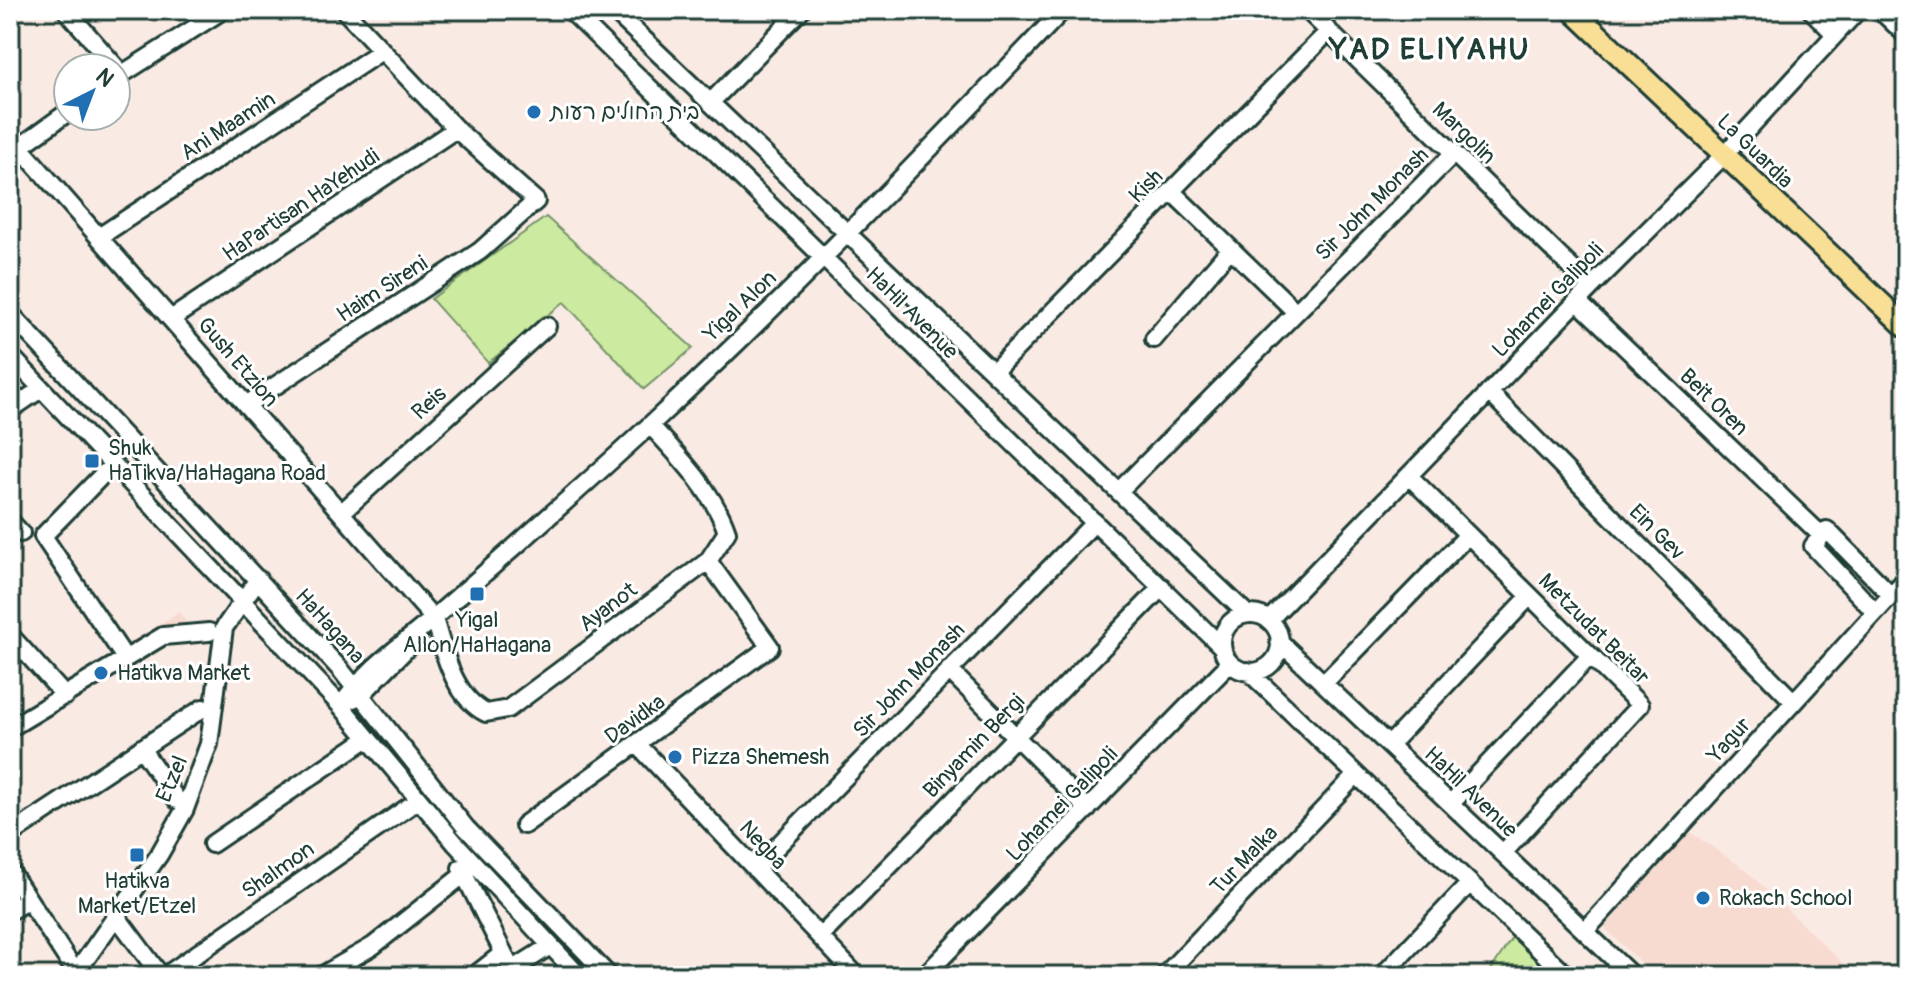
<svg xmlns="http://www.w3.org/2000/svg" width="1916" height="986" font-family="Pangolin,'Playpen Sans Hebrew',sans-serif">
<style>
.built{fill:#f7dbd1}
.park{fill:#cdeaa1;stroke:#76946a;stroke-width:2}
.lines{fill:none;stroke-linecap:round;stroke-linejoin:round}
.minor-casing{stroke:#1f3d34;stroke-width:22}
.major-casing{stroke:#1f3d34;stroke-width:26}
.minor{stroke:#fff;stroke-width:16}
.major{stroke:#f9df96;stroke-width:20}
.poi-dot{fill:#1f6fb2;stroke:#fff;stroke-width:3}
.labels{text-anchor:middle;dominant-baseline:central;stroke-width:6;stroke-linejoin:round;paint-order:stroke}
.poi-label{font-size:22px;fill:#1f3d34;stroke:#fff;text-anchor:start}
.street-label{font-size:22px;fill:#1f3d34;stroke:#fff}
.district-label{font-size:30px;font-weight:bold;letter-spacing:2px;fill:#1f3d34;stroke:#fff}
</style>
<rect width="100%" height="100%" fill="#faeae4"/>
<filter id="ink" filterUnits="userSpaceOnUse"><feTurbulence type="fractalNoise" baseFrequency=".0125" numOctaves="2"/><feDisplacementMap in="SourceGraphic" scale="16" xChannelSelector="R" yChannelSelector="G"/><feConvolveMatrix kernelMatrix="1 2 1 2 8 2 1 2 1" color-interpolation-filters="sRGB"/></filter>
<g filter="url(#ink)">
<path class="built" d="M179 612 191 628 10 742V718Z
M1690 832 1746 870 1856 976H1655L1604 927Z"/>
<path class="park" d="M546 217 693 348 644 389 564 302 488 363 431 299Z
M1513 936 1558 976H1487Z"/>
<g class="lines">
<g class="minor-casing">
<path id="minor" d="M66 10 122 74
M570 10 1222 647
M613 10 1247 614
M1307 10 1591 287
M1811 10 1835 34
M1880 10 1906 35
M116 78 223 10
M711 102 801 10
M10 136 434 619C444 651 453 696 486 713L508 709 708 561 727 532C714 492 678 455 650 425
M10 154 68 112
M1171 191 1296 312
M99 237 380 52
M1577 301 1821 535
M10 313 340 669 466 828 609 976
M171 319 456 129
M1154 339 1230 249
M10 355 341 706 455 843 579 976
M994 371 1329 31
M1489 392 1794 702
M246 405 480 251 536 201 456 129 344 10
M10 410 41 389
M112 465 43 536 125 658
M1409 476 1640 705 1503 853
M1119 491 1454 153
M341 513 547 326
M10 521 21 533
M1875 612 1813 546 1827 530 1891 595
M1222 643a29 29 0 1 1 58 0a29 29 0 1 1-58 0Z
M1269 620 1591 287 1724 155 1858 10
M10 635 65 696
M1279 641 1632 976
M949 670 1088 809
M1248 671 1567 976
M1325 682 1468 535
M353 699 362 694 417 638
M341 706C367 667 403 645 437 615 508 553 579 490 649 426 793 293 928 151 1063 10
M10 728 163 636 209 632
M1390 744 1530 596
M638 745 857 976
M141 748 177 800
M1451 803 1590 656
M524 825 770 647 708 561
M10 835 203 708
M212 844 368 738
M461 868 515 976
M755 869 1095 522
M10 871 69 962
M10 911 28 900
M117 917 161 976
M1585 931 1906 579
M820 937 1162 587
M512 970 550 946
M74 976 159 855 185 809 209 744 224 628 258 579
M165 976 417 801
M321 976 373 946 463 875
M474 976 502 954
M924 976 1230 663
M1164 976 1356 775
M1382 976 1470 883"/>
</g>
<g class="major-casing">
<path id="major" d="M1572 10 1906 327"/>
</g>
<use href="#minor" class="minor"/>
<use href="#major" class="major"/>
</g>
</g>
<g class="poi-dot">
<circle cx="534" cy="112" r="8"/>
<rect x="84" y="453" width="16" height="16" rx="4"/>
<rect x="469" y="586" width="16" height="16" rx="4"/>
<circle cx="101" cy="673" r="8"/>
<circle cx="675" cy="757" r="8"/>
<rect x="129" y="847" width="16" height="16" rx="4"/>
<circle cx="1703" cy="898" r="8"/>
</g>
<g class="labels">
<g class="poi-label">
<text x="550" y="112">בית החולים רעות</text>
<text x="108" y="448">Shuk<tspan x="108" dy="25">HaTikva/HaHagana Road</tspan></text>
<text x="477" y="620" text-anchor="middle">Yigal<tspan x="477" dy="25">Allon/HaHagana</tspan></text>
<text x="117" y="673">Hatikva Market</text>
<text x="691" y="757">Pizza Shemesh</text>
<text x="137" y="881" text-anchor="middle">Hatikva<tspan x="137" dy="25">Market/Etzel</tspan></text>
<text x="1719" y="898">Rokach School</text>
</g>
<g class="street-label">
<text transform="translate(228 126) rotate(-33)">Ani Maamin</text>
<text transform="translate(1464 133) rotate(44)">Margolin</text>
<text transform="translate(1755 151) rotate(44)">La Guardia</text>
<text transform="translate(1146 186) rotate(-45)">Kish</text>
<text transform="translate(1372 204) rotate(-45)">Sir John Monash</text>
<text transform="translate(301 205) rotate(-34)">HaPartisan HaYehudi</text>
<text transform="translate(382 289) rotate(-33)">Haim Sireni</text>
<text transform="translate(1548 300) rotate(-46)">Lohamei Galipoli</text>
<text transform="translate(740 306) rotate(-44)">Yigal Alon</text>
<text transform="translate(912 313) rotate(45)">HaHil Avenue</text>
<text transform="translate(238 362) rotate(49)">Gush Etzion</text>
<text transform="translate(1714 402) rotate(44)">Beit Oren</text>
<text transform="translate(429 403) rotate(-42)">Reis</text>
<text transform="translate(1657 532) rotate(45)">Ein Gev</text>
<text transform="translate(608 607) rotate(-37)">Ayanot</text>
<text transform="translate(330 626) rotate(48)">HaHagana</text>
<text transform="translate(1594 629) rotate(45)">Metzudat Beitar</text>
<text transform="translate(909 680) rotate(-46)">Sir John Monash</text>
<text transform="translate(635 719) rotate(-36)">Davidka</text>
<text transform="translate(1729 740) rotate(-48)">Yagur</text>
<text transform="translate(974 746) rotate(-46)">Binyamin Bergi</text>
<text transform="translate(172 779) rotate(-67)">Etzel</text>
<text transform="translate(1471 792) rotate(44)">HaHil Avenue</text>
<text transform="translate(1062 804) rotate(-46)">Lohamei Galipoli</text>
<text transform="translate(763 845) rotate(47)">Negba</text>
<text transform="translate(1244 860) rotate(-46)">Tur Malka</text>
<text transform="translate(278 870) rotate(-35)">Shalmon</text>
</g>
<g class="district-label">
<text x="1430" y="49">YAD ELIYAHU</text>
</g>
</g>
<rect width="1916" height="986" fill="none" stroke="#fff" stroke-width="40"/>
<rect x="20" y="20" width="1876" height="946" fill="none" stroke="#1f3d34" stroke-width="3" filter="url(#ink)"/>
<g transform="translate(92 92) rotate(42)"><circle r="38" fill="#ffffff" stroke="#a5b1ae" stroke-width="2"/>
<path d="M0-6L14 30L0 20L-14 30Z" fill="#1f6fb2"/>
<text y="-12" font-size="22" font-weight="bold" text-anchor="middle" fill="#1f3d34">N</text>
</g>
</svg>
